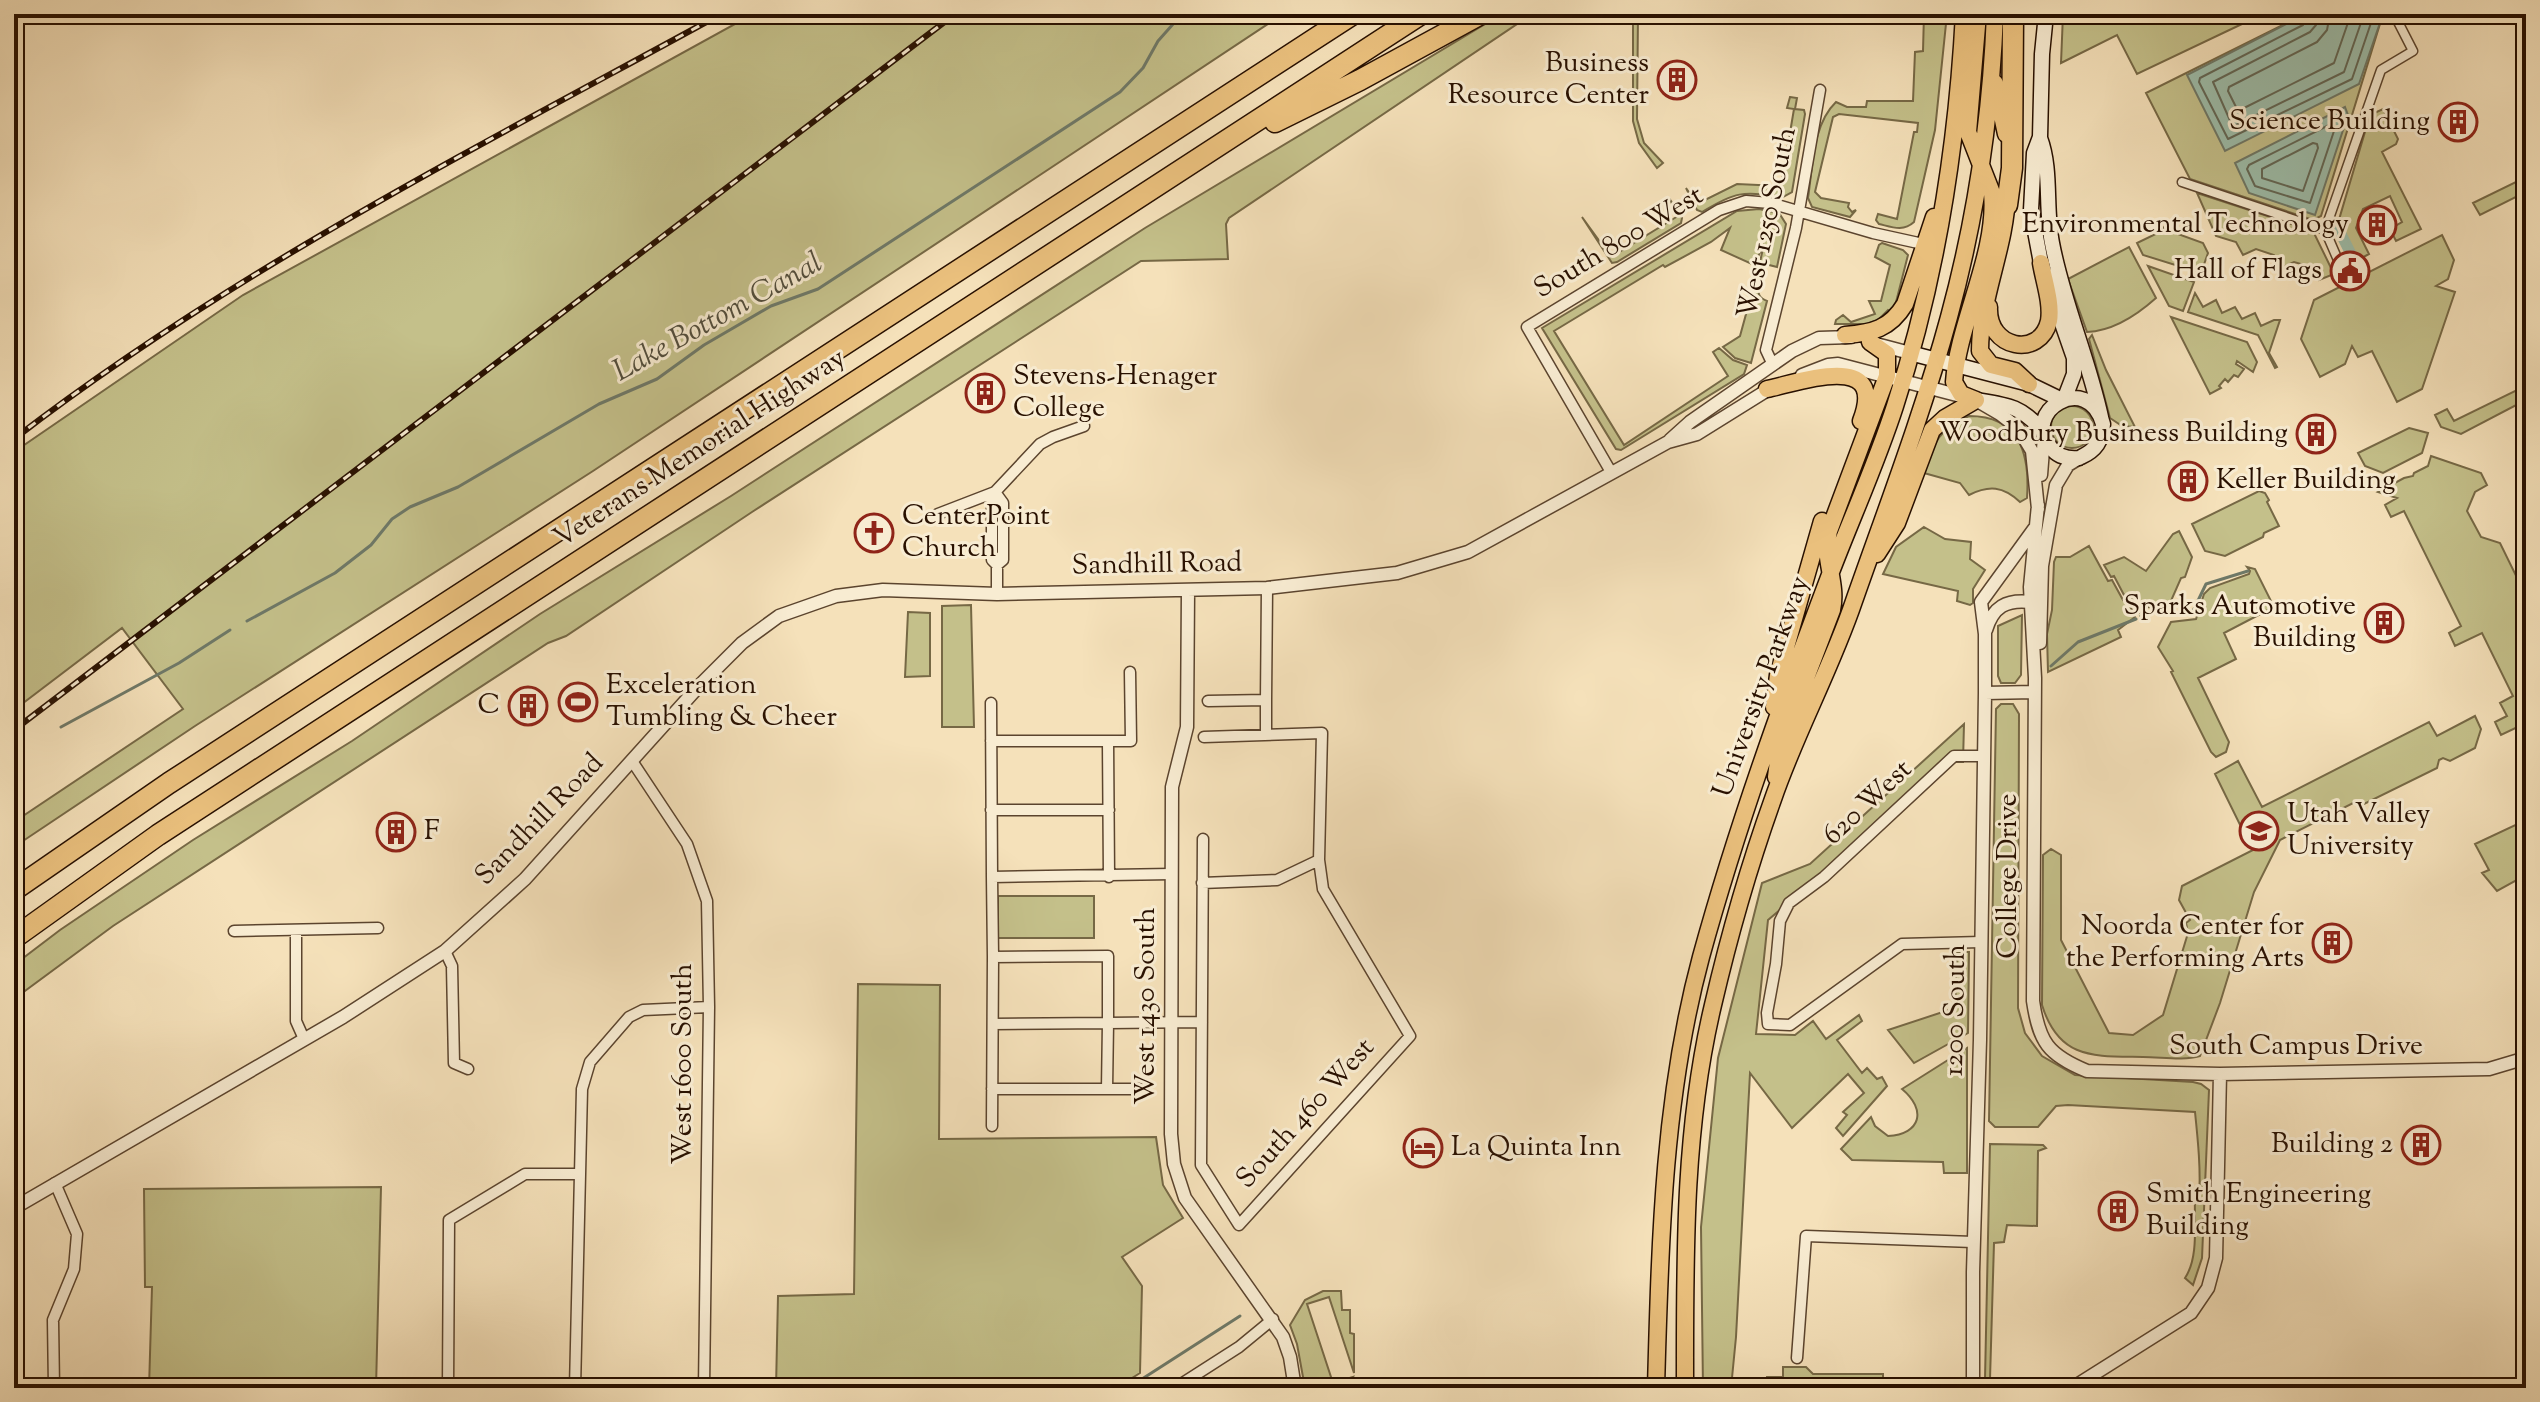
<svg xmlns="http://www.w3.org/2000/svg" width="2540" height="1402" font-family="'Sorts Mill Goudy',serif">
<style>
.green{fill:#c4c08a;stroke:#766845;stroke-width:2}
.water{fill:#9dbeab;stroke:#6e7867;stroke-width:2}
.lines{fill:none;stroke-linecap:round;stroke-linejoin:round}
.shore{stroke:#626756;stroke-width:2}
.stream{stroke:#6e7867;stroke-width:3}
.canal{stroke:#9dbeab;stroke-width:11}
.pedestrian-casing{stroke:#5b442e;stroke-width:11}
.minor-casing{stroke:#5b442e;stroke-width:13}
.tertiary-casing{stroke:#5b442e;stroke-width:15}
.secondary-casing{stroke:#281000;stroke-width:17}
.primary-casing{stroke:#281000;stroke-width:19}
.motorway-casing{stroke:#281000;stroke-width:23}
.pedestrian{stroke:#f8ecd2;stroke-width:8}
.minor{stroke:#f8ecd2;stroke-width:10}
.tertiary{stroke:#f8ecd2;stroke-width:12}
.secondary{stroke:#f8ecd2;stroke-width:14}
.primary{stroke:#eac07d;stroke-width:16}
.motorway{stroke:#eac07d;stroke-width:20}
.rail-casing{stroke:#281000;stroke-width:6}
.rail{stroke:#f8ecd2;stroke-width:3;stroke-dasharray:9;stroke-linecap:butt}
.labels{text-anchor:middle;dominant-baseline:central;stroke-width:6;stroke-linejoin:round;paint-order:stroke}
.poi-label{font-size:28px;fill:#281000;stroke:#f8ecd2;text-anchor:end}
.street-label{font-size:28px;fill:#281000;stroke:#f8ecd2}
.water-label{font-size:30px;font-style:italic;fill:#514d3c;stroke:#f8ecd2}
</style>
<rect width="100%" height="100%" fill="#f5e1ba"/>
<filter id="stains"><feTurbulence type="fractalNoise" baseFrequency=".0025" numOctaves="4"/><feColorMatrix values="0 0 0 0 .2 0 0 0 0 .09 0 0 0 0 .02 0 0 0 .5 -.17"/></filter>
<radialGradient id="worn" r=".72"><stop offset=".6" stop-color="#630" stop-opacity="0"/><stop offset="1" stop-color="#630" stop-opacity=".3"/></radialGradient>
<path class="green" d="M753 14H1283L593 471 195 726 14 847V822L183 709 122 628 14 710V452L243 295Z
M1502 14H1532L1229 218 1226 224 1228 259 1141 261 752 512 566 636 548 643 113 926 14 999V965L60 930 193 840 352 741 540 614 731 496 1145 228Z
M1633 14H1638L1637 119 1644 143 1663 163 1657 168 1639 143 1633 121Z
M1924 14H1947L1935 130 1914 222C1903 232 1892 227 1879 224L1876 220 1878 214 1897 219 1914 132H1917L1918 123 1839 114 1833 117 1815 192 1821 198 1849 203 1848 207 1852 212 1856 210 1850 217 1812 207 1808 198C1813 167 1812 125 1836 102L1847 107H1866L1867 101H1913L1915 52 1923 51Z
M2063 14H2263L2137 74 2117 35 2061 63Z
M2305 14H2383L2321 216 2313 220 2190 179 2146 93Z
M1790 97 1797 98 1795 109 1804 110 1805 114 1792 192 1783 197C1743 192 1738 190 1702 212L1697 210 1686 188 1697 204 1737 184 1781 186 1794 109 1787 108Z
M2383 109 2398 139 2396 144 2382 152 2421 229 2396 241 2390 229 2402 222 2390 196 2363 209 2356 228 2369 254 2356 261 2338 223 2370 115Z
M2526 177V192L2480 215 2473 203Z
M2197 193 2313 231 2334 274 2319 280 2312 267 2294 262 2281 268 2274 255 2256 249 2243 255 2236 242 2216 236Z
M1669 198 1682 218 1681 223 1617 262 1612 263 1582 217 1611 257 1678 216Z
M1759 209 1779 213 1786 224 1777 267 1765 264 1762 271H1758L1764 244 1754 265 1721 250 1730 228 1711 242 1665 267 1663 265 1554 331 1624 445 1728 376 1713 352 1719 348 1733 360 1747 365 1744 374 1621 450 1616 449 1542 328 1737 211Z
M2159 221 2164 229 2203 243 2208 253 2201 273 2143 255 2137 243 2162 231Z
M2442 235 2454 260 2448 279 2436 286 2455 292 2422 389 2397 402 2372 351 2358 357 2352 346 2345 364 2320 377 2301 339 2314 300Z
M1882 243 1903 250 1908 255 1895 306 1891 312 1888 310 1878 320 1867 324H1835L1836 320 1843 315 1851 322 1875 314 1869 301H1881L1890 265 1875 257 1879 245Z
M2129 247 2156 298C2137 315 2112 331 2087 332L2068 279Z
M2148 266 2194 282 2183 311 2169 306Z
M1754 285 1758 286C1758 294 1759 298 1767 301L1751 363 1735 358 1723 347 1740 336Z
M2195 293 2203 307 2216 300 2222 313 2235 307 2242 319 2255 313 2261 326 2274 320H2280L2269 353 2277 367 2275 368 2258 335 2188 312Z
M2171 317 2247 342 2257 362 2253 372 2237 361 2236 364 2244 369 2238 377 2234 375 2228 382 2225 379 2219 386 2221 388 2210 394Z
M2092 335 2106 370 2135 427 2122 426 2110 418 2089 339Z
M2519 389 2524 401 2461 434 2441 427 2435 415 2447 409 2454 421Z
M2051 427a21 21 0 1 1 42 0a21 21 0 1 1-42 0Z
M1969 416C2020 416 2030 454 2027 498L2020 502C2003 486 1989 485 1969 495L1960 483 1924 473C1934 443 1938 429 1969 416Z
M2409 428 2428 433 2422 453 2383 473 2365 466 2358 453Z
M2431 456 2481 473 2487 485 2475 492 2467 511 2481 537 2500 543 2526 596V723L2501 735 2495 722 2507 716 2500 703 2513 696 2482 633 2455 646 2449 633 2461 626 2404 511 2391 517 2385 505 2397 498 2378 492 2404 478 2413 476 2414 473 2428 466Z
M2259 491 2265 493 2269 500 2267 502 2279 526 2264 533 2263 537 2225 556 2205 551 2192 524Z
M1924 527 1945 539 1971 542 1970 559 1985 570 1973 589V603L1970 605 1957 601 1958 591 1883 574 1896 547Z
M2179 531 2192 557 2185 577 2181 578 2167 610 2148 607 2139 613 2129 594 2124 595 2114 576 2111 577 2104 565 2124 557 2146 571 2173 534Z
M2089 546 2108 581 2112 580 2123 600 2127 599 2135 617 2118 630 2121 637 2048 672 2047 634 2052 610 2054 562 2056 557H2070Z
M2247 567 2255 569 2274 607 2224 633 2236 659 2198 678 2229 742 2226 752 2216 757 2211 752 2171 672 2173 671 2158 647 2171 622 2196 619 2204 594 2210 588 2249 574 2250 571Z
M971 605 974 727H942V606Z
M908 612 930 613V676L905 677Z
M2022 615 2021 675 2015 683H2001L1998 676V626Z
M2001 704H2013L2019 714 2018 1008 2025 1033 2042 1056 2075 1075 2193 1082 2201 1084 2209 1090 2202 1258 2193 1285 2185 1278C2199 1257 2194 1223 2195 1199H2199C2201 1170 2198 1141 2195 1112L2068 1105 2056 1106 2038 1127H1995L1989 1121 1996 709Z
M2475 716 2481 729 2475 748 2450 761 2443 758 2439 760 2437 768 2360 806 2357 801 2280 840 2254 892 2220 1003 2200 1056C2183 1061 2162 1057 2143 1057 2094 1056 2059 1060 2042 1005L2043 855 2051 849 2061 855V940L2109 1033 2133 1035 2163 1015 2188 933 2186 923 2190 920 2179 900 2182 886 2255 849 2258 843 2250 845 2215 774 2238 761 2262 807 2429 722 2437 736Z
M1964 724 1963 762H1955L1768 920 1756 1034 1795 1035 1813 1021 1826 1039 1859 1015 1862 1021 1837 1040 1862 1073 1867 1068 1877 1079 1882 1077 1887 1086 1843 1136 1836 1128 1847 1115 1843 1112 1864 1093 1848 1074 1792 1128 1750 1073 1736 1337 1731 1388H1703L1701 1227 1718 1058 1762 883 1810 864Z
M2526 820V875L2497 891 2482 873 2489 870 2475 844Z
M998 896H1094V938H998Z
M1957 952H1969L1968 1033 1914 1063 1888 1030 1955 1008Z
M858 984 940 985 939 1139 1156 1137 1163 1185 1183 1218 1122 1257 1142 1286 1140 1373 1116 1388H776L778 1296 854 1294Z
M1967 1048V1173H1944L1943 1162 1852 1160 1841 1149 1871 1117 1875 1126 1888 1136C1921 1134 1927 1110 1902 1089Z
M1990 1144 2043 1145 2046 1148 2038 1151 2037 1226 2007 1225 2004 1242 1994 1243 1990 1379H1985Z
M381 1187 376 1388H149L152 1287H145L144 1189Z
M1323 1291H1341L1342 1310H1350V1333L1354 1334V1373L1329 1297 1307 1304 1333 1383 1353 1377 1347 1388H1305L1297 1344 1290 1325 1305 1300Z
M1783 1367H1806L1813 1374H1883V1388H1766L1767 1377H1783Z"/>
<path class="water" d="M2306 14H2383L2359 84 2225 151 2187 75Z
M2345 107 2348 115 2315 215 2249 193 2235 163Z"/>
<g class="lines">
<path class="shore" d="M2308 14 2303 25 2200 78 2199 82 2228 139 2352 79 2374 14
M2318 14 2316 25 2310 32 2213 82 2232 125H2236L2344 72 2364 14
M2330 14 2327 30 2317 42 2229 87 2228 91 2237 109H2242L2334 63 2351 14
M2333 123 2335 128 2310 203 2255 186 2247 169 2249 165Z
M2313 143 2317 144 2318 148 2303 191 2262 178V169Z"/>
<path class="stream" d="M2185 613 2193 611 2206 584 2248 571
M2141 616 2154 611 2163 612
M247 621 335 573 371 545 392 519 410 507 458 487 599 404 657 379 704 345 771 306 818 289 1120 92 1143 68 1158 41 1182 14
M2051 666 2078 642 2136 619
M61 727 179 663 230 630
M1128 1388 1240 1316"/>
<path class="canal" d="M2337 226 2355 262"/>
<g class="pedestrian-casing">
<path id="pedestrian" d="M2182 182 2325 230 2381 70 2413 51 2394 14
M2325 230 2341 267 2349 263"/>
</g>
<g class="minor-casing">
<path id="minor" d="M1773 365 1766 350 1796 228 1820 90
M1611 472 1527 327 1719 210 1746 201 1770 203 1873 233 1923 244
M995 492 992 505V560L997 565V594
M995 492 1003 503V560L997 565
M938 514 995 492 1040 444 1053 437 1084 426
M1266 700 1267 588
M1208 701 1266 700V734
M991 703 992 877 1172 874
M991 741H1131L1130 672
M1108 741 1109 877
M632 761 687 844 707 901 709 1007 704 1388
M991 810H1109
M1203 839 1201 1165 1239 1225 1410 1036 1323 889 1319 860 1322 733 1204 737
M992 877 993 957
M1202 883 1277 880 1319 860
M296 930V1021L304 1039
M234 931 378 928
M1981 942 1902 944 1790 1025 1768 1024 1767 1013 1776 964 1780 921 1789 903 1824 877 1954 756H1984
M445 951 452 966 454 1063 468 1069
M993 1024 1108 1023 1107 1089
M992 1089H1139
M992 1126 993 957 1108 956V1023L1202 1022
M1797 1358 1806 1236 1973 1242
M54 1388 53 1320 74 1269 77 1234 55 1183
M448 1388 449 1220 525 1174H579
M575 1388 582 1089 590 1062 629 1017 643 1010 709 1007
M1175 1388 1239 1347 1273 1319"/>
</g>
<g class="tertiary-casing">
<path id="tertiary" d="M1876 344 1910 353
M1802 375 1828 365 1838 364 1976 400 2000 414 2018 428 2032 451 2038 509
M1670 440 1690 422 1792 351 1819 338 1851 337
M2041 475 2044 437
M2038 505 2030 587 2035 678 2033 1001C2039 1042 2048 1055 2087 1071L2220 1074 2489 1069 2526 1058
M1188 591 1187 727 1172 787 1171 1134 1174 1164 1185 1198 1283 1337 1290 1357 1295 1388
M1986 630C1993 607 2006 599 2031 602
M2040 643 2042 566 2056 485 2068 465 2081 457
M1985 693 2034 692
M14 1208 343 1017 445 951 525 879 699 686 742 643 779 616 836 596 883 590 997 594 1267 588 1397 573 1468 552 1668 442 1697 434 1774 386
M1973 1388V1272L1980 1040 1985 693V634L1981 602 2034 529
M2072 1388 2191 1313 2208 1288 2216 1258 2220 1074"/>
</g>
<g class="secondary-casing">
<path id="secondary" d="M2046 14 2042 54 2040 137 2034 153 2031 210 2041 263 2074 358V374L2064 400
M2040 138C2052 170 2045 208 2052 243 2063 302 2088 357 2101 417
M1910 353 2029 384 2062 400
M1976 400C2008 405 2021 406 2043 431
M2079 458C2068 459 2058 457 2051 448 2019 412 2088 370 2103 424 2102 441 2096 450 2081 457"/>
</g>
<g class="primary-casing">
<path id="primary" d="M1995 83 2006 134
M2007 193C2006 247 1980 297 1980 351L1991 365 2015 371 2029 384
M1989 307C1987 349 2040 359 2049 321 2052 303 2044 281 2041 263
M1845 335C1872 333 1890 329 1905 304L1934 217
M1767 389C1801 382 1888 350 1861 421
M1976 400 1961 394 1954 382C1958 323 1998 252 1992 193L1968 132 1978 14
M1877 554 1897 523 1932 430 1945 418 1976 400
M1774 707 1778 675 1822 521
M1776 777 1780 746 1832 610C1838 583 1822 558 1829 531L1887 376V354L1870 342
M1656 1388C1660 1243 1663 1098 1701 957 1737 826 1783 699 1831 572 1852 517 1877 462 1895 406 1936 280 1957 146 1964 14
M1685 1388C1685 1259 1683 1131 1713 1005 1729 936 1749 866 1773 799 1796 732 1831 669 1854 601 1887 507 1923 413 1949 317 1976 218 1991 116 1995 14"/>
</g>
<g class="motorway-casing">
<path id="motorway" d="M1275 122 1360 80 1481 14
M2007 205 2012 168 2013 14
M14 890 169 783 1353 14
M14 938 158 835 1421 14"/>
</g>
<use href="#pedestrian" class="pedestrian"/>
<use href="#minor" class="minor"/>
<use href="#tertiary" class="tertiary"/>
<use href="#secondary" class="secondary"/>
<use href="#primary" class="primary"/>
<use href="#motorway" class="motorway"/>
<g class="rail-casing">
<path id="rail" d="M14 439C232 271 480 146 721 14
M14 730 955 14"/>
</g>
<use href="#rail" class="rail"/>
</g>
<defs>
<g id="building-ring" transform="scale(2)"><circle r="9.5" fill="#f8ecd2" stroke="#8f2418" stroke-width="1.5"/><path d="M-4-6H4V6H1V3H-1V6H-4ZM-2.5-4.3h1.7v1.8h-1.7ZM.8-4.3h1.7v1.8H.8ZM-2.5-1h1.7V.8h-1.7ZM.8-1h1.7V.8H.8Z" fill="#8f2418"/></g>
<g id="civic-ring" transform="scale(2)"><circle r="9.5" fill="#f8ecd2" stroke="#8f2418" stroke-width="1.5"/><path d="M-.6-6.5H3V-4.5H.6V-3L4-1V1h2V6H-6V1h2V-1L-.6-3ZM-1.2 2.5V6h2.4V2.5Z" fill="#8f2418"/></g>
<g id="church-ring" transform="scale(2)"><circle r="9.5" fill="#f8ecd2" stroke="#8f2418" stroke-width="1.5"/><path d="M-1.2-6h2.4v3.5h3.3v2.4h-3.3V6h-2.4V-.1h-3.3v-2.4h3.3Z" fill="#8f2418"/></g>
<g id="stadium-ring" transform="scale(2)"><circle r="9.5" fill="#f8ecd2" stroke="#8f2418" stroke-width="1.5"/><path d="M0-5a6.5 5 0 1 0 0 10a6.5 5 0 1 0 0-10ZM-3.5-1.8h7v3.6h-7Z" fill="#8f2418"/></g>
<g id="university-ring" transform="scale(2)"><circle r="9.5" fill="#f8ecd2" stroke="#8f2418" stroke-width="1.5"/><path d="M0-5L7-2L0 1L-7-2ZM-4 1L0 2.5L4 1V4Q0 6-4 4Z" fill="#8f2418"/></g>
<g id="hotel-ring" transform="scale(2)"><circle r="9.5" fill="#f8ecd2" stroke="#8f2418" stroke-width="1.5"/><path d="M-6-4.5h1.5V1H6V5H4.5V3h-9V5H-6ZM-4 0a1.8 1.8 0 1 1 3.6 0ZM.5 0V-2.5h3Q6-2.5 6 0Z" fill="#8f2418"/></g>
</defs>
<g fill-rule="evenodd">
<use href="#building-ring" x="1677" y="80"/>
<use href="#building-ring" x="2458" y="122"/>
<use href="#building-ring" x="2377" y="225"/>
<use href="#civic-ring" x="2350" y="271"/>
<use href="#building-ring" x="985" y="393"/>
<use href="#building-ring" x="2316" y="434"/>
<use href="#building-ring" x="2188" y="481"/>
<use href="#church-ring" x="874" y="533"/>
<use href="#building-ring" x="2384" y="623"/>
<use href="#stadium-ring" x="578" y="702"/>
<use href="#building-ring" x="528" y="706"/>
<use href="#university-ring" x="2259" y="831"/>
<use href="#building-ring" x="396" y="832"/>
<use href="#building-ring" x="2332" y="943"/>
<use href="#building-ring" x="2421" y="1145"/>
<use href="#hotel-ring" x="1423" y="1148"/>
<use href="#building-ring" x="2118" y="1211"/>
</g>
<g class="labels">
<g class="poi-label">
<text x="1649" y="64">Business<tspan x="1649" dy="32">Resource Center</tspan></text>
<text x="2430" y="122">Science Building</text>
<text x="2349" y="225">Environmental Technology</text>
<text x="2322" y="271">Hall of Flags</text>
<text x="1013" y="377" text-anchor="start">Stevens-Henager<tspan x="1013" dy="32">College</tspan></text>
<text x="2288" y="434">Woodbury Business Building</text>
<text x="2216" y="481" text-anchor="start">Keller Building</text>
<text x="902" y="517" text-anchor="start">CenterPoint<tspan x="902" dy="32">Church</tspan></text>
<text x="2356" y="607">Sparks Automotive<tspan x="2356" dy="32">Building</tspan></text>
<text x="606" y="686" text-anchor="start">Exceleration<tspan x="606" dy="32">Tumbling &amp; Cheer</tspan></text>
<text x="500" y="706">C</text>
<text x="2287" y="815" text-anchor="start">Utah Valley<tspan x="2287" dy="32">University</tspan></text>
<text x="424" y="832" text-anchor="start">F</text>
<text x="2304" y="927">Noorda Center for<tspan x="2304" dy="32">the Performing Arts</tspan></text>
<text x="2393" y="1145">Building 2</text>
<text x="1451" y="1148" text-anchor="start">La Quinta Inn</text>
<text x="2146" y="1195" text-anchor="start">Smith Engineering<tspan x="2146" dy="32">Building</tspan></text>
</g>
<g class="street-label">
<text transform="translate(1768 223) rotate(-78)">West 1250 South</text>
<text transform="translate(1619 243) rotate(-31)">South 800 West</text>
<text transform="translate(700 449) rotate(-33)">Veterans Memorial Highway</text>
<text transform="translate(1157 565) rotate(-1)">Sandhill Road</text>
<text transform="translate(1762 687) rotate(-70)">University Parkway</text>
<text transform="translate(1868 803) rotate(-43)">620 West</text>
<text transform="translate(540 820) rotate(-46)">Sandhill Road</text>
<text transform="translate(2009 876) rotate(-90)">College Drive</text>
<text transform="translate(1147 1006) rotate(-90)">West 1430 South</text>
<text transform="translate(1956 1010) rotate(-89)">1200 South</text>
<text x="2296" y="1047">South Campus Drive</text>
<text transform="translate(684 1064) rotate(-90)">West 1600 South</text>
<text transform="translate(1306 1114) rotate(-48)">South 460 West</text>
</g>
<g class="water-label">
<text transform="translate(718 318) rotate(-29)">Lake Bottom Canal</text>
</g>
</g>
<rect width="2540" height="1402" fill="none" stroke="#f5e1ba" stroke-width="48"/>
<rect x="16" y="16" width="2508" height="1370" fill="none" stroke="#281000" stroke-width="4"/>
<rect x="24" y="24" width="2492" height="1354" fill="none" stroke="#281000" stroke-width="2"/>
<rect width="100%" height="100%" filter="url(#stains)"/>
<rect width="100%" height="100%" fill="url(#worn)"/>
</svg>
